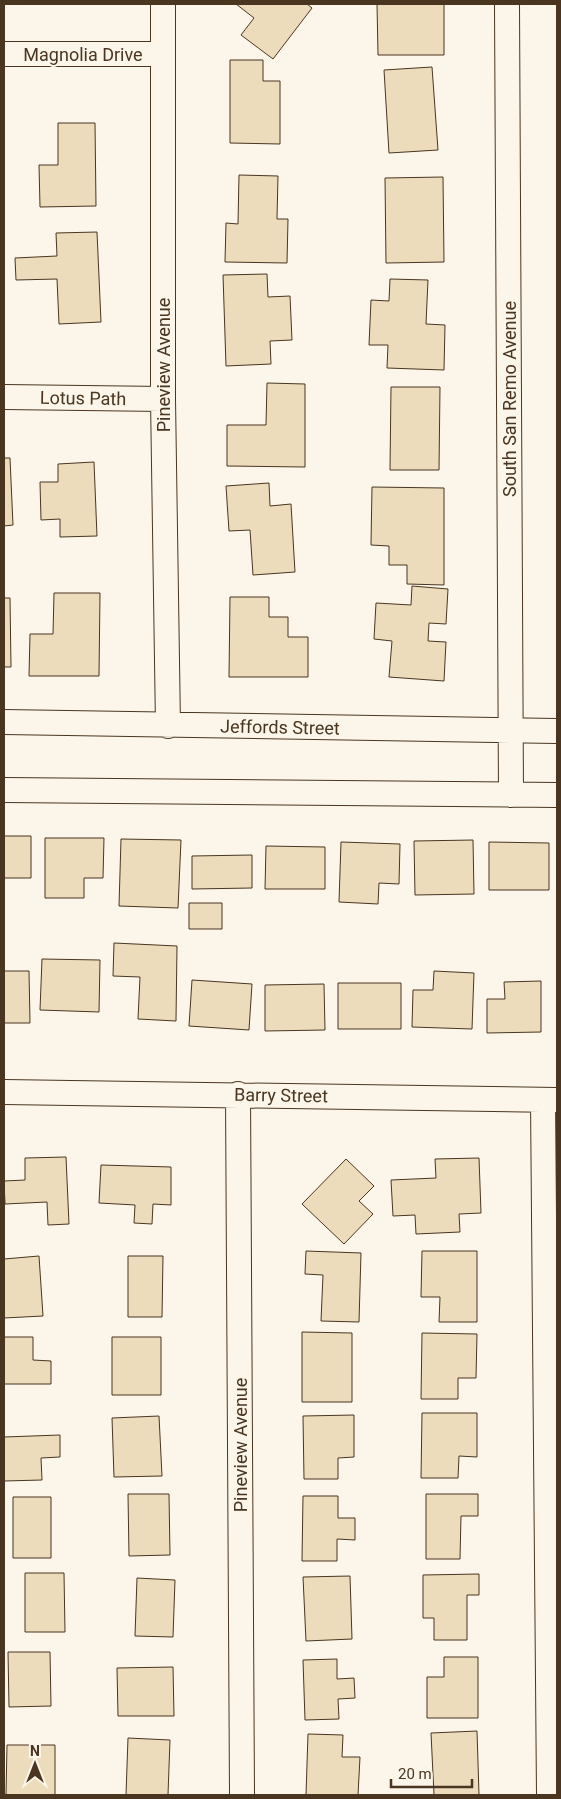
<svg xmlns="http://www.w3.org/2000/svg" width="561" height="1799" font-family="Roboto,sans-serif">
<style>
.building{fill:#ecdcbc;stroke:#4a3520}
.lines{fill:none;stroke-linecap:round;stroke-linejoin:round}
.minor-casing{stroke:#4a3520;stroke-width:26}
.minor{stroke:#fbf6e9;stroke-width:24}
.labels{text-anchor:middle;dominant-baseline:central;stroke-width:4;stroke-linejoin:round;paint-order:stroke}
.street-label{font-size:18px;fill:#4a3520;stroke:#fbf6e9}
</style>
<rect width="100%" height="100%" fill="#fbf6e9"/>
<path class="building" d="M236 4H307L312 8 273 59 241 35 254 18Z
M377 4H444V55H378Z
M230 60H263V81H280V144L230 143Z
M432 67 438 150 389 153 384 70Z
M58 123H95L96 206 40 207 39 165H58Z
M239 175 278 176 277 219H288L287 263 225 262 226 223 238 224Z
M443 177 444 262 386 263 385 178Z
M97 232 101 322 59 324 57 279 16 280 15 258 57 256 56 233Z
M267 274 268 297 290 296 292 340 270 341 271 364 226 366 223 275Z
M390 279 428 280 426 324 445 325 444 370 387 368 388 345H369L371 300 389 301Z
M267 383 305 384V467L227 466V425H266Z
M391 387H440L439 470H390Z
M4 458H10L13 525 4 526Z
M94 462 97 536 60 537V519L41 520 40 482H58V464Z
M269 483 270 506 291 504 295 572 253 575 250 530 229 531 226 486Z
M372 487 444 488V585L407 584V565H389V546L371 545Z
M412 586 448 589 446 624 429 623 428 641 446 642 444 681 389 677 392 641 374 639 376 603 411 605Z
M54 593H100L99 676H29L30 634H53Z
M230 597H269V617H288V637H308V677H229Z
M4 598H10L11 667H4Z
M4 836H31V878H4Z
M45 838H104L103 878H84V898H45Z
M121 839 181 840 178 908 119 906Z
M473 840 474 894 415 895 414 841Z
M341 842 400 844 399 884 379 883 378 904 339 902Z
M489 842 549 843V890H489Z
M266 846 325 847V889H265Z
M252 855V888L192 889V856Z
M189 903H222V929H189Z
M114 943 177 946 176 1021 138 1019 140 977 113 976Z
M42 959 100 960 99 1012 40 1010Z
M4 971H29L30 1023H4Z
M434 971 474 973 472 1029 412 1027 413 990H433Z
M192 980 252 984 249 1030 189 1026Z
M541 981V1032L487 1033V999H505L504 982Z
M338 983H401V1029H338Z
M324 984 325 1030 265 1031V985Z
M66 1157 69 1224 48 1225 47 1202 5 1204 4 1181 25 1180V1158Z
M479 1158 481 1213 459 1214 460 1232 416 1234 415 1215 393 1216 391 1180 436 1178 435 1159Z
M346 1159 374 1186 359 1201 373 1214 344 1244 302 1204Z
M101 1165 171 1167V1205L153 1204 152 1224 134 1223 135 1205 99 1203Z
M306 1251 361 1253 359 1322 321 1321 323 1275 305 1274Z
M422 1251H477V1322H439L440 1297H421Z
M39 1256 43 1316 4 1318V1259Z
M128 1256H163L162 1317H128Z
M302 1332 352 1333V1402H302Z
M422 1333 477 1334 476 1378H458V1399H421Z
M4 1337H33V1360L51 1361V1384H4Z
M112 1337H161V1395H112Z
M422 1413H477V1457L459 1456 458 1478H421Z
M354 1415V1457L338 1458V1479H304L303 1416Z
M159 1416 162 1476 114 1477 112 1418Z
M60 1435V1457L41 1458 42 1480 4 1481V1437Z
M128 1494H169L170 1555 129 1556Z
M426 1494H478V1516H461L460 1559H426Z
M303 1496H338V1518H355V1540L337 1539V1561H302Z
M13 1497H51V1558H13Z
M25 1573H64L65 1632H25Z
M479 1574V1595H467V1640H434V1618H423V1575Z
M350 1576 352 1639 306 1641 303 1577Z
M137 1578 175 1580 173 1637 135 1636Z
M8 1652H50L51 1706 9 1707Z
M444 1657H478V1718H427V1677H444Z
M337 1659V1679L354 1678 355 1698 338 1699 339 1719 305 1720 303 1660Z
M173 1667 174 1716H118L117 1668Z
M477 1731 479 1795H434L431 1733Z
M308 1734 343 1735 342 1757H360L358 1795H306Z
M128 1738 170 1740 168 1795H126Z
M7 1745H55V1795H6Z"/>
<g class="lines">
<g class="minor-casing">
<path id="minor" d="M163 4V399L168 726
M507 4 511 795
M4 54H163
M4 397 163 399
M4 722 557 731
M4 790 557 795
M4 1092 557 1100
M238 1094 242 1795
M543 1100 549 1795"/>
</g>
<use href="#minor" class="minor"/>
</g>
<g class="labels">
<g class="street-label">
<text x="83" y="54">Magnolia Drive</text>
<text transform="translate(163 365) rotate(-90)">Pineview Avenue</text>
<text transform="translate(83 398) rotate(1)">Lotus Path</text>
<text transform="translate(509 399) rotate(-90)">South San Remo Avenue</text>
<text transform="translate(280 727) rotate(1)">Jeffords Street</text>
<text transform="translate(281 1095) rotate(1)">Barry Street</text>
<text transform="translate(240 1445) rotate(-90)">Pineview Avenue</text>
</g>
</g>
<rect width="561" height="1799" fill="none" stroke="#4a3520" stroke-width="10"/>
<g transform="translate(35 1764)" stroke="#fbf6e9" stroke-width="4" paint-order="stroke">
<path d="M0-4L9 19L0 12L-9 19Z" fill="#4a3520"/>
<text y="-8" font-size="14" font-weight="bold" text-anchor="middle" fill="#4a3520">N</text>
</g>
<path d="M391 1779v8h81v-8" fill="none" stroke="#4a3520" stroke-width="2.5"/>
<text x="398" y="1779" font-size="15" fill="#4a3520" stroke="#fbf6e9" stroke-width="4" paint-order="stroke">20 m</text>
</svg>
